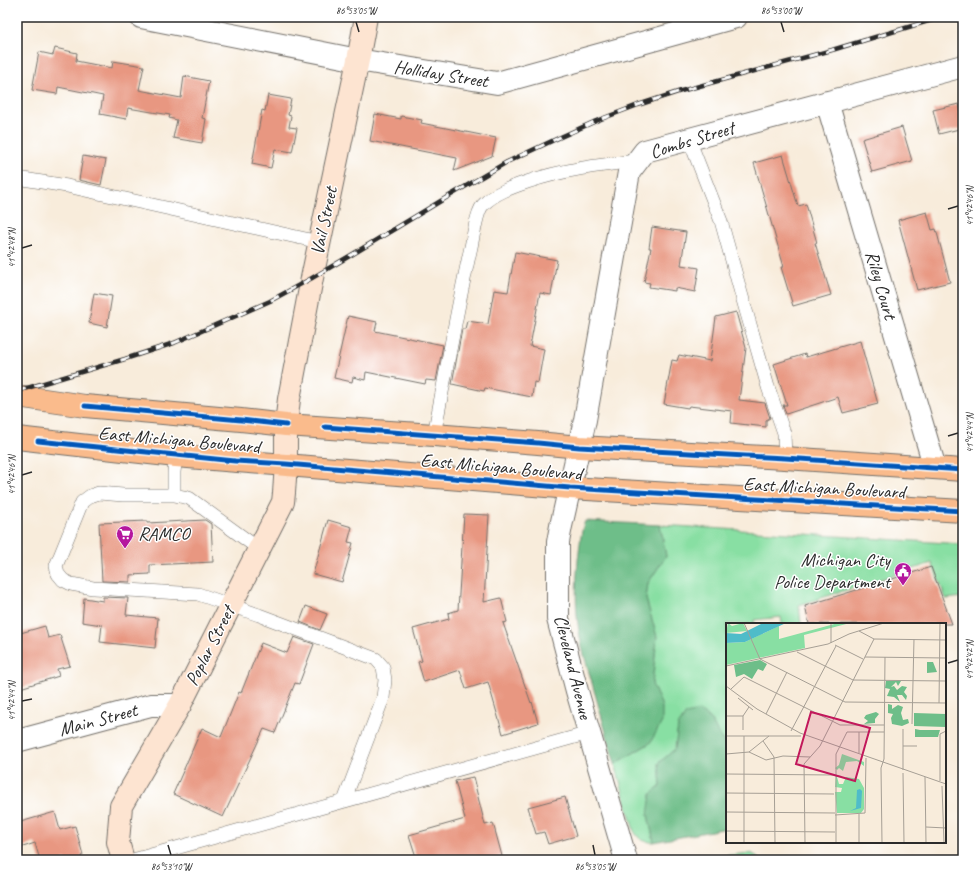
<svg xmlns="http://www.w3.org/2000/svg" width="980" height="877" font-family="Caveat,sans-serif">
<style>
.green{fill:#88dfa3;stroke:#5a8567}
.forest{fill:#6ebe89;stroke:#4c745a}
.building{fill:#e89781}
.lines{fill:none;stroke-linecap:round;stroke-linejoin:round}
.lane-casing{stroke:#736f69;stroke-width:14}
.street-casing{stroke:#736f69;stroke-width:24}
.secondary-casing{stroke:#736f69;stroke-width:24}
.primary-casing{stroke:#736f69;stroke-width:24}
.lane{stroke:#fff;stroke-width:13}
.street{stroke:#fff;stroke-width:22}
.secondary{stroke:#fde4d1;stroke-width:22}
.primary{stroke:#fabb8c;stroke-width:22}
.rail-casing{stroke:#2b2b2b;stroke-width:4.5}
.rail{stroke:#fff;stroke-width:3;stroke-dasharray:9;stroke-linecap:butt}
.cycleway-casing{stroke:#fff;stroke-width:8}
.cycleway{stroke:#0057b8;stroke-width:5}
.ticks{fill:none;stroke:#2b2b2b;stroke-width:1.5}
.labels{text-anchor:middle;dominant-baseline:central;stroke-width:3;stroke-linejoin:round;paint-order:stroke}
.street-label{font-size:19px;fill:#2b2b2b;stroke:#fff}
.poi-label{font-size:19px;fill:#2b2b2b;stroke:#fff;text-anchor:start}
.inset-road{fill:none;stroke:#a69f95;stroke-width:1}
.view{fill:#c2185b;fill-opacity:0.15;stroke:#c2185b;stroke-width:2}
.inset-edge{fill:none;stroke:#2b2b2b;stroke-width:2}
.neatline{fill:none;stroke:#2b2b2b;stroke-width:1.5}
.ticks-label{font-size:10px;text-anchor:middle;fill:#2b2b2b}
</style>
<rect width="100%" height="100%" fill="#fff"/>
<filter id="ink" filterUnits="userSpaceOnUse"><feTurbulence type="fractalNoise" baseFrequency=".025" numOctaves="2"/><feDisplacementMap in="SourceGraphic" scale="8" xChannelSelector="R" yChannelSelector="G"/><feConvolveMatrix kernelMatrix="1 2 1 2 8 2 1 2 1" color-interpolation-filters="sRGB"/></filter>
<filter id="wash" filterUnits="userSpaceOnUse"><feTurbulence type="fractalNoise" baseFrequency=".012" numOctaves="4" result="noise"/><feDisplacementMap in="SourceGraphic" scale="16" xChannelSelector="R" yChannelSelector="G"/><feGaussianBlur stdDeviation="0.9" result="paint"/><feColorMatrix in="noise" values="0 0 0 0 0 0 0 0 0 0 0 0 0 0 0 0 0 1.4 0 .05"/><feComposite in="paint" operator="in"/></filter>
<g filter="url(#wash)">
<rect width="100%" height="100%" fill="#f8ecdb"/>
<path class="green" d="M660 525 963 544V597L946 599 932 563 799 605 801 624H782L781 617 754 620V624H727V748L708 716 678 727 675 749 659 763 661 786 648 815 654 842C644 842 639 840 634 831L615 764 650 743 662 706 652 685 657 637 646 599 648 583 666 556Z
M751 853 758 857V860H706L721 856Z"/>
<path class="forest" d="M585 521 660 525 666 556 648 583 646 599 657 637 652 684 662 706V722L650 743 615 764 584 655C575 621 575 595 578 560 580 547 580 534 585 521Z
M698 711 708 716 727 748V828L654 842 648 815 651 794 661 786 659 763 675 749 678 726 686 714Z"/>
<g id="blocks">
<path class="building" d="M55 48 77 53 76 61 112 68 113 61 144 66 139 90 181 98 184 76 209 81 202 118 206 119 202 143 173 138 177 120 169 118 170 115 128 108 126 119 100 114 103 96 58 87 57 94 32 90 39 52 53 55Z
M268 95 291 99 288 115 291 116 289 127 297 128 292 152 275 149 271 168 252 164 262 110 265 111Z
M959 104 963 121V128L939 134 933 110Z
M375 114 401 119V116L422 120 421 123 496 138 492 156 454 171 457 158 370 141Z
M902 127 912 161 872 172 862 139Z
M783 155 798 206 806 204 817 243H815L831 295 793 306 781 267H784L754 163Z
M83 156 106 160 101 185 79 180Z
M927 212 932 230 936 229 950 282 917 290 898 220Z
M652 227 686 232 681 265 699 268 695 292 675 288V291L649 287 650 283 644 282 651 248H649Z
M515 252 557 260 551 295 540 293 530 346 544 349 538 383 534 382 532 397 485 388 484 391 452 384 462 329H465L467 321 488 324 494 290 508 292Z
M94 293 112 296 107 327 89 323Z
M736 312 746 348 739 400 765 403 770 418 766 420V427L731 423 732 411 689 406 688 408 664 404 672 360 677 361 679 355 710 361 716 317Z
M348 316 377 322 375 331 443 345 436 381 426 380 425 384 366 372 365 380 353 377 352 382 334 378Z
M860 341 878 404 843 413 838 397 786 414 783 405H787L774 364 805 354 806 357Z
M464 514 489 515 484 602 501 598 507 622 503 623 531 703 532 702 538 723 503 734 488 682 466 689 460 670 424 682 418 662 422 661 413 629 449 619 448 613 458 610Z
M205 520 211 524 213 562 150 565V574L130 575V582L102 581 99 523 147 521V523Z
M328 520 352 527 348 542 353 543 342 582 313 574Z
M931 567 952 624H809L805 606Z
M103 597 128 598 126 615 158 618 155 648 100 642 102 625 82 622 84 598 103 601Z
M306 606 327 614 320 630 300 622Z
M45 626 48 638 60 635 70 666 57 669 59 676 17 689V634Z
M294 637 314 644 299 684 295 683 275 733 264 729 223 817 173 794 202 728 221 737 239 692 241 693 261 643 287 653Z
M473 777 485 825 493 823 502 856 488 860H417L409 835 465 819 455 781Z
M565 797 576 836 548 844 544 832 536 834 528 807Z
M55 812 60 830 75 826 83 855 81 856 82 860H40L35 843 17 849V823Z"/>
</g>
</g>
<g filter="url(#ink)">
<use href="#blocks" fill-opacity="0" stroke="#736f69" stroke-width="1"/>
<g class="lines">
<g class="lane-casing">
<path id="lane" d="M689 139 721 221 741 293 768 387 784 433 785 458
M17 178 67 186 319 242
M434 435C446 372 457 309 471 247 473 238 477 209 484 204 495 193 512 187 527 182 562 170 599 165 637 161
M176 456 174 472V495L189 498 259 549
M174 495H123L99 493 90 496 82 502 56 566 58 574 63 580 71 584 93 588 198 594 259 615 376 659 383 667 385 680 383 698 344 801
M133 860 589 733"/>
</g>
<g class="street-casing">
<path id="street" d="M141 17 358 60 497 83 736 17
M827 102 935 468
M17 741 151 705H180
M626 860 577 691 558 619V542L561 526 585 420 629 172 645 151 963 66"/>
</g>
<g class="secondary-casing">
<path id="secondary" d="M123 860 118 842 121 806 180 705 283 502 284 493 286 464V425L289 399 312 278 358 60 366 17"/>
</g>
<g class="primary-casing">
<path id="primary" d="M17 396 85 406 241 420 286 425 434 435 538 443 579 447 785 458 963 470
M17 438 176 456 570 488 963 511"/>
</g>
<use href="#lane" class="lane"/>
<use href="#street" class="street"/>
<use href="#secondary" class="secondary"/>
<use href="#primary" class="primary"/>
<g class="rail-casing">
<path id="rail" d="M17 391 125 359 174 343 270 301 312 278 353 254 439 202 507 162 554 140 596 121 638 105 681 91 832 50 942 17"/>
</g>
<use href="#rail" class="rail"/>
<g class="cycleway-casing">
<path id="cycleway" d="M85 406 241 420 286 425
M325 427 538 443 579 447 785 458 963 470
M38 441 235 461 286 464 570 488 963 511"/>
</g>
<use href="#cycleway" class="cycleway"/>
</g>
</g>
<path class="ticks" d="M356 22 359 32M781 22 784 32M948 209 958 206M22 248 32 245M948 436 958 433M22 475 32 472M948 663 958 660M22 701 32 699M168 845 171 855M593 845 595 855"/>
<defs>
<g id="supermarket-pin" transform="scale(0.9)"><path d="M0 17L-7.5 6A9.5 9.5 0 1 1 7.5 6Z" fill="#b5179e" stroke="#fff"/><path d="M-6-5.5h2.5l.6 2H6L4.5 2H-2.5L-4.4-4H-6ZM-1.5 3.2a1.3 1.3 0 1 0 .1 0ZM3 3.2a1.3 1.3 0 1 0 .1 0Z" fill="#fff"/></g>
<g id="civic-pin" transform="scale(0.9)"><path d="M0 17L-7.5 6A9.5 9.5 0 1 1 7.5 6Z" fill="#b5179e" stroke="#fff"/><path d="M-.6-6.5H3V-4.5H.6V-3L4-1V1h2V6H-6V1h2V-1L-.6-3ZM-1.2 2.5V6h2.4V2.5Z" fill="#fff"/></g>
</defs>
<g fill-rule="evenodd">
<use href="#supermarket-pin" x="125" y="534"/>
<use href="#civic-pin" x="903" y="571"/>
</g>
<g class="labels">
<g class="street-label">
<text transform="translate(441 74) rotate(9)">Holliday Street</text>
<text transform="translate(692 140) rotate(-17)">Combs Street</text>
<text transform="translate(324 221) rotate(-78)">Vail Street</text>
<text transform="translate(881 285) rotate(74)">Riley Court</text>
<text transform="translate(179 440) rotate(5)">East Michigan Boulevard</text>
<text transform="translate(501 467) rotate(5)">East Michigan Boulevard</text>
<text transform="translate(824 488) rotate(3)">East Michigan Boulevard</text>
<text transform="translate(210 646) rotate(-63)">Poplar Street</text>
<text transform="translate(573 667) rotate(76)">Cleveland Avenue</text>
<text transform="translate(98 720) rotate(-15)">Main Street</text>
</g>
<g class="poi-label">
<text x="138" y="534">RAMCO</text>
<text x="890" y="560" text-anchor="end">Michigan City<tspan x="890" dy="22">Police Department</tspan></text>
</g>
</g>
<g transform="translate(726 623)">
<rect width="220" height="220" fill="#f8ecdb"/>
<path d="M2 0 6 3 17 0 21 8 0 10ZM112 0H124L78 12 79 25 0 42V20L19 19 53 3V16ZM116 131 138 139V143L131 138 120 139 117 148 113 145 111 147 109 145 113 142ZM110 152 116 153 111 154 113 161H117L120 154 133 156 138 165V186L135 190H111L109 169H115L116 165 109 164Z" fill="#88dfa3"/>
<path d="M34 37 41 41 37 48 32 46 26 56 18 51 10 54 8 42ZM201 39H207L211 49 201 50ZM160 58H175L172 63 170 59 165 64 168 63 171 67 176 63 181 64 178 69 181 73 180 77 176 72H171L174 79 168 74 161 73 164 66 159 65ZM162 81 166 82V86L172 82 177 84 175 90 177 97 182 96 183 100 176 103 166 101 165 95 167 91 162 90ZM150 89 153 91 149 96V100L138 101 142 98 138 95 140 92ZM188 90 220 91V104L188 103ZM189 106 194 107H214L212 114H189Z" fill="#6ebe89"/>
<path d="M37 0H60L19 19 0 20V10L15 11ZM134 166 136 168 135 185 124 188 130 185 131 167Z" fill="#4fbcc9"/>
<path class="inset-road" d="M18 0 34 36M105 1V20M133 8 148 16 220 17M109 22 137 36M71 29 127 57 220 58M139 34 220 35M34 36 119 79 220 80M0 43 102 21 123 11 158 0M0 63 31 86 74 110 220 161M5 66 18 54 114 102H158M12 75 27 87M213 80 214 0M40 91 61 49M0 93H17M186 101 188 16M17 107V93L23 84M65 108 110 23M133 109V130M0 113H75M18 113V220M37 118 48 134 49 220M177 123H191M23 129 40 137 57 133 84 134M0 131 23 129 43 113M177 147V106M177 150 178 220M0 151 108 152M199 154 200 220M214 158V111L220 108M216 163 218 220M0 170 108 171M0 189 109 190M133 191V220M109 192 139 190 140 135M200 204 220 205M0 208 109 209M79 220 78 141 94 123 148 16M110 220V131L121 109H158M156 220 155 145 158 136 159 34"/>
<path class="view" d="M85 89 144 105 129 158 70 141Z"/>
<rect width="220" height="220" class="inset-edge"/>
</g>
<rect width="980" height="877" fill="none" stroke="#fff" stroke-width="44"/>
<rect x="22" y="22" width="936" height="833" class="neatline"/>
<g class="ticks-label">
<text x="356" y="14">86°53'05"W</text>
<text x="781" y="14">86°53'00"W</text>
<text transform="translate(969 206) rotate(-90)" y="4">41°42'46"N</text>
<text transform="translate(11 248) rotate(-90)" y="4">41°42'48"N</text>
<text transform="translate(969 433) rotate(-90)" y="4">41°42'44"N</text>
<text transform="translate(11 475) rotate(-90)" y="4">41°42'46"N</text>
<text transform="translate(969 660) rotate(-90)" y="4">41°42'42"N</text>
<text transform="translate(11 701) rotate(-90)" y="4">41°42'44"N</text>
<text x="171" y="870">86°53'10"W</text>
<text x="595" y="870">86°53'05"W</text>
</g>
</svg>
